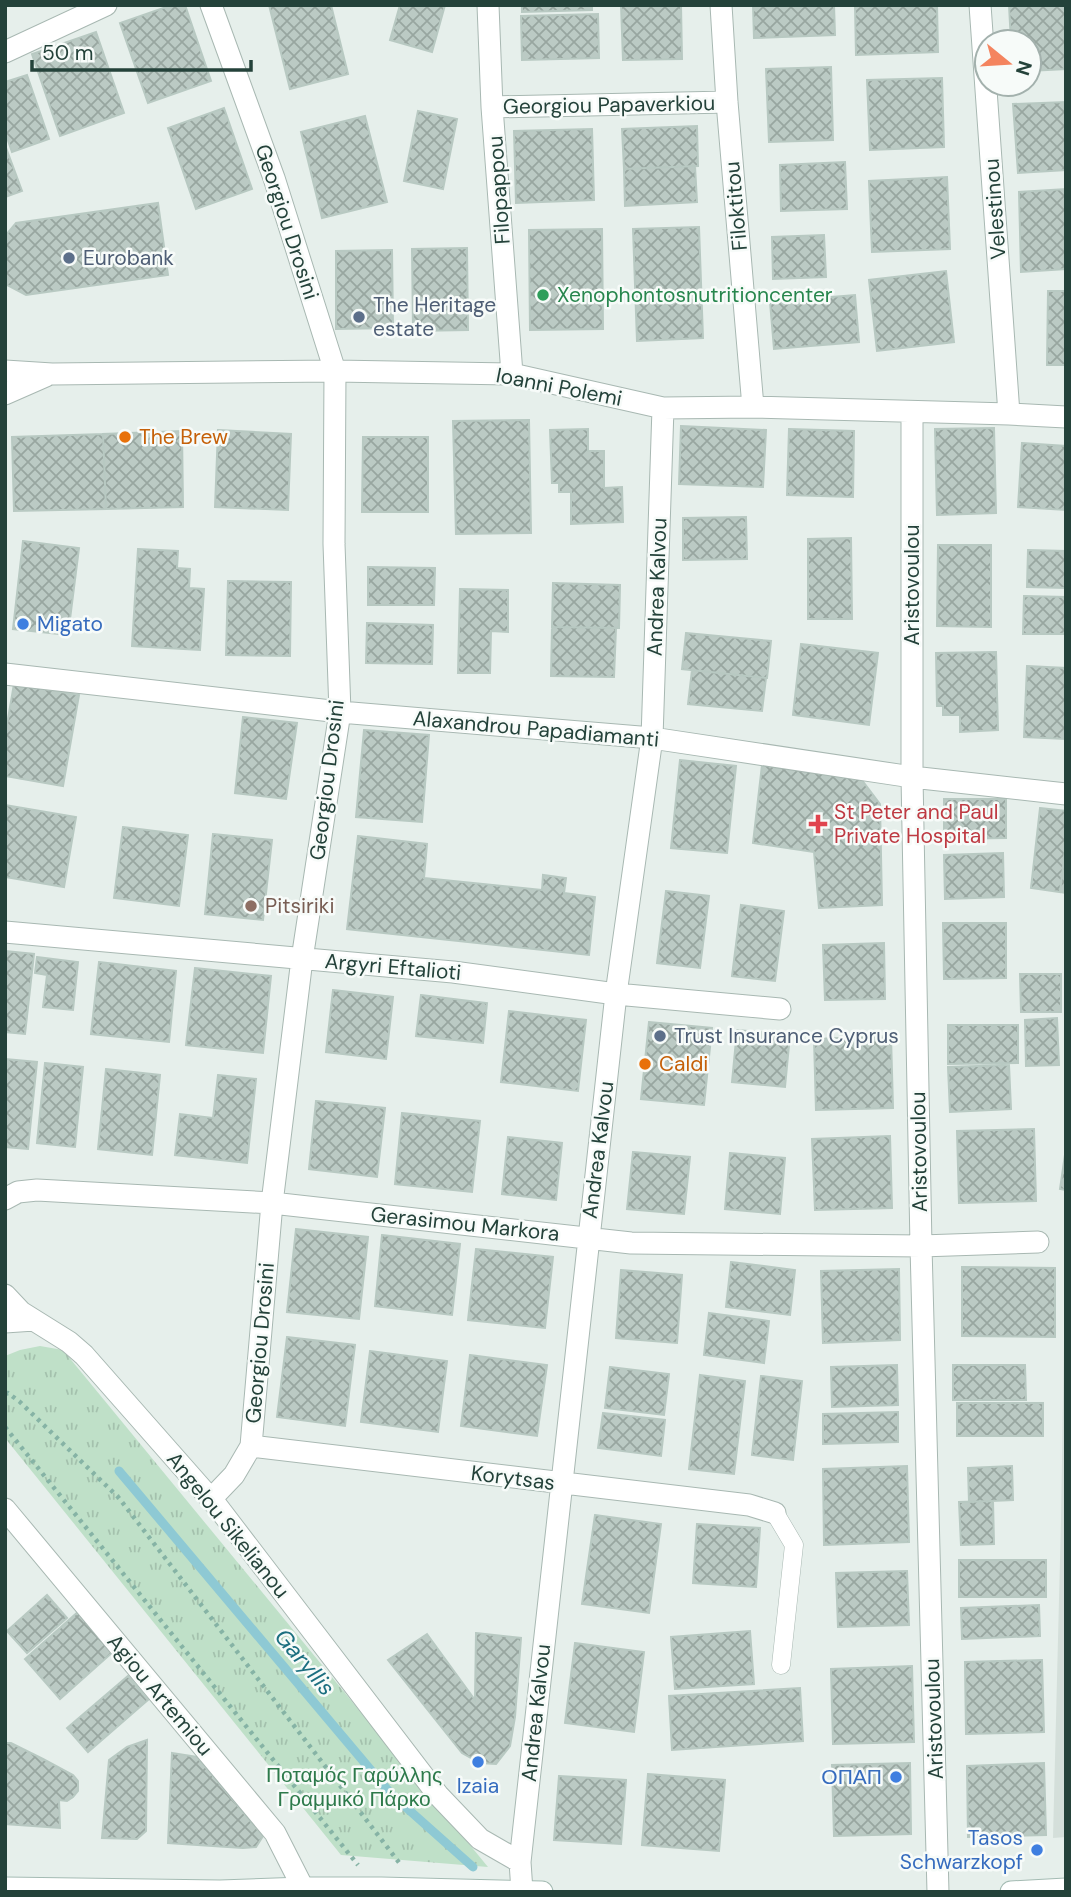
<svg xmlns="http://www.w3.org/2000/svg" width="1071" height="1897" font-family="'DM Sans',sans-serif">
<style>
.built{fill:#d4dfda}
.park{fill:url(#park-tufts)}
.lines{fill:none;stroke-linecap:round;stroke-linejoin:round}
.stream{stroke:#8ec9d4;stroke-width:9}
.building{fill:url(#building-cross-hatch);stroke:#b8c9c2;stroke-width:2}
.lane-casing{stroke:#a8b8b2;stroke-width:19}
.street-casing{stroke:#a8b8b2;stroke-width:23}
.secondary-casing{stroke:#a4bbb3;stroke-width:23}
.path{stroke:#86b3a5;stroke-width:4.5;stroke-dasharray:3.5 5;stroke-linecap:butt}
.lane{stroke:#fff;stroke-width:18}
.street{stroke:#fff;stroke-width:21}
.secondary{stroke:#fff;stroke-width:21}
.service-dot{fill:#5c6f8a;stroke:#f7fbf9;stroke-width:2.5}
.leisure-dot{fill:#2e9e5b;stroke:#f7fbf9;stroke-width:2.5}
.food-dot{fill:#e8710a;stroke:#f7fbf9;stroke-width:2.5}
.shop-dot{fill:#3f7fe0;stroke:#f7fbf9;stroke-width:2.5}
.health-dot{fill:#e0444e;stroke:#f7fbf9;stroke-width:2.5}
.education-dot{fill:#8d6e63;stroke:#f7fbf9;stroke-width:2.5}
.labels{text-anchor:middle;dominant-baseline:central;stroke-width:5;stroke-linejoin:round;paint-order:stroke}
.street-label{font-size:21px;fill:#24423a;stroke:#f7fbf9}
.service-label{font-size:21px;fill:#4e5e75;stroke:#f7fbf9;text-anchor:start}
.leisure-label{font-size:21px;fill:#27864d;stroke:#f7fbf9;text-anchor:start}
.food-label{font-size:21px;fill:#c56008;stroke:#f7fbf9;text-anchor:start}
.shop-label{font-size:21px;fill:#366cbe;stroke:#f7fbf9;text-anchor:end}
.health-label{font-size:21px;fill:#be3a42;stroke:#f7fbf9;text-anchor:start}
.education-label{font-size:21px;fill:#785e54;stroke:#f7fbf9;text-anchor:start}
.park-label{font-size:21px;fill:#2d7a4b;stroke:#f7fbf9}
.water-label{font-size:23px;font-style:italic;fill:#1c6f80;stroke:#f7fbf9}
</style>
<defs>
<pattern id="park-tufts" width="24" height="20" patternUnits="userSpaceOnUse" patternTransform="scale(1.75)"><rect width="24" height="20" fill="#bfe0c8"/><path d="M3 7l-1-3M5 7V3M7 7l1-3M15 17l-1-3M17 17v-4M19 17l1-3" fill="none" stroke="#a4c1ad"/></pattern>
<pattern id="building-cross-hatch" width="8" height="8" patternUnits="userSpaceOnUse" patternTransform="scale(1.75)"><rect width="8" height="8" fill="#bbcac4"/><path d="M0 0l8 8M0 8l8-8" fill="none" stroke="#98a6a0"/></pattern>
</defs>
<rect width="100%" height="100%" fill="#e6efeb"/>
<path class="built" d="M1066 1220V1837L1053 1838 1061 1520Z"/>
<path class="park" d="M40 1346 63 1350 488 1867 341 1855 5 1438V1356L20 1350Z"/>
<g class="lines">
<path class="stream" d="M119 1471 391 1794 473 1867"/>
</g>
<path class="building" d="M172 5H185L211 81 148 103 120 23Z
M269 5H331L348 74 290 89Z
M400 5H445L432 52 390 40Z
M522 5H592V10L522 12Z
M621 5H681L682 59 623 60Z
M753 5H834L835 35 754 38Z
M855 5H937L938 52 856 55Z
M1009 5H1066V69L1029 71V42H1011Z
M598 14 599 58 522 60 521 16Z
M96 32 124 113 60 136 32 54Z
M831 67 833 140 769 142 766 69Z
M27 75 49 139 12 152 5 132V82Z
M942 78 944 147 870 150 867 80Z
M1066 102V170L1018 173 1013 104Z
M224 108 252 189 196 209 168 128Z
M418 111 457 119 443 189 404 181Z
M365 116 387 202 322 218 301 132Z
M697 126 698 166 624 169 622 129Z
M592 129 594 200 516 203 514 131Z
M5 145 22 191 5 197Z
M845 162 847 209 781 211 780 165Z
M695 166 697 202 625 206 624 169Z
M947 177 950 249 872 252 869 181Z
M1066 189V269L1021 272 1019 192Z
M158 203 168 275 26 295 5 284V236L16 223Z
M699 227 703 338 637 341 633 229Z
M602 229 603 329 530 330 529 230Z
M824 235 826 277 773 279 772 237Z
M467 248 468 330 413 331 412 249Z
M392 250 393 328 336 329V251Z
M946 271 954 342 877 351 869 280Z
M1048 291H1066V365H1047Z
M855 295 859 342 774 349 770 302Z
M529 420 531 533 456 534 453 421Z
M681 426 766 430 763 487 679 484Z
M994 428 996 513 937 515 935 429Z
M588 429V451H604V488L622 487 623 522 571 524V492H559V483H552L550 430Z
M789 429 854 431 853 497 787 495Z
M218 430 291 434 288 510 215 507Z
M182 431 183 507 106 509 103 434Z
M103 434 106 509 14 511 12 437Z
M363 437H428V512H362Z
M1022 443 1066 446V510L1018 507Z
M746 517 747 559 683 560V518Z
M851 538 852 619H808V539Z
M23 541 79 548 68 635 13 629Z
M938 545H991V627L937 626Z
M138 549 178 551 177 568 190 569 189 588 204 589 200 650 132 646Z
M1028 550 1066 551V588L1027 587Z
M368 567 435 568 434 605H368Z
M228 581 291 582 290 656 226 655Z
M553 583 620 585 619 628 552 627Z
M460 589 508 590V632L491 631 490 673H458Z
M1024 596 1066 597V634H1023Z
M367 623 433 625 432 664 366 663Z
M552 627 616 628 614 677 551 676Z
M686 633 771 641 767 678 682 669Z
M801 644 878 653 869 725 793 715Z
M996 652 998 730 960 732V715H943V706H937L936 653Z
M1027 666 1066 668V739L1024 737Z
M692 670 766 678 762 711 688 704Z
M14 684 79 695 63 786 5 776V736Z
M243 717 297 723 286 799 235 793Z
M364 730 429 735 422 822 356 817Z
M680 760 736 766 727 853 671 848Z
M762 765 858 775 880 804 882 905 819 908 814 852 753 843Z
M944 799H1006V838L944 839Z
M5 805 76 817 64 887 5 877Z
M1040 808 1066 811V842L1060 892 1031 888Z
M123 827 188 835 179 906 114 898Z
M213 834 272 840 263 920 205 914Z
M358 836 427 844 424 878 542 890 543 875 566 878 564 893 595 897 589 955 347 929Z
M1066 842V893L1060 892Z
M1003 853 1004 897 945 899 944 855Z
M666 891 709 896 700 968 657 963Z
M741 905 784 911 775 981 732 976Z
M943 923H1006V978L944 979Z
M884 943 885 999 825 1000 823 945Z
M5 951 34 954 25 1034 5 1032Z
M37 957 78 962 73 1010 43 1007 47 975 35 973Z
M99 962 176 971 169 1042 91 1034Z
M195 968 271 976 263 1053 186 1045Z
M1020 974H1061V1012H1021Z
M333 990 393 997 386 1059 326 1052Z
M421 995 487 1003 483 1043 416 1036Z
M509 1011 586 1020 578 1091 501 1082Z
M1057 1018 1059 1065 1026 1066 1025 1020Z
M649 1022 712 1028 704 1105 641 1099Z
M948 1025H1018V1063L948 1064Z
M737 1030 790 1035 785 1087 732 1082Z
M891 1036 893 1108 816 1110 814 1039Z
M5 1059 37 1062 28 1149 5 1147Z
M45 1063 83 1067 75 1147 37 1143Z
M1009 1065 1011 1109 950 1112 948 1067Z
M106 1069 160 1075 152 1155 98 1149Z
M218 1075 256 1079 247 1163 175 1155 180 1114 213 1118Z
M316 1101 385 1108 377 1177 309 1169Z
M402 1113 480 1121 472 1192 395 1184Z
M1034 1129 1036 1201 959 1203 957 1131Z
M890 1136 892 1208 815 1210 812 1139Z
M508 1137 562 1143 556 1200 502 1194Z
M1066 1148V1190L1060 1189Z
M633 1152 690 1157 684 1214 627 1209Z
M730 1153 785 1158 780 1214 725 1209Z
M296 1229 368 1237 359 1319 287 1312Z
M382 1235 460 1244 452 1315 375 1306Z
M476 1249 553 1257 545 1328 468 1320Z
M731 1262 795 1270 790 1315 726 1307Z
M962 1267 1055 1268V1337L962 1336Z
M899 1269 900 1340 823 1343 821 1271Z
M621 1270 682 1275 677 1343 616 1338Z
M709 1313 769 1321 764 1363 704 1355Z
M287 1337 355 1345 345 1426 277 1417Z
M370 1351 447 1361 438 1432 361 1422Z
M470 1355 547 1365 537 1436 461 1426Z
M897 1365 898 1405 832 1407 831 1367Z
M953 1365H1025L1026 1400H953Z
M610 1367 669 1374 664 1415 605 1408Z
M700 1375 745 1381 734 1474 689 1469Z
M761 1376 802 1381 793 1460 752 1455Z
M957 1403H1043V1436H957Z
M898 1412V1442L823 1444V1414Z
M603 1413 665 1420 661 1456 598 1448Z
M907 1466 909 1542 824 1545 823 1469Z
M1012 1466 1013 1500 969 1502 968 1468Z
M993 1501 994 1544 961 1545 959 1502Z
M595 1515 661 1524 649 1613 582 1604Z
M697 1524 760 1528 756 1587 693 1583Z
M959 1560H1046V1597H959Z
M907 1571 909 1625 838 1627 836 1573Z
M47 1595 67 1618 27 1653 7 1631Z
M1039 1605 1040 1636 962 1639 961 1608Z
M79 1611 114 1651 60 1699 25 1659Z
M750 1631 754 1684 675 1689 671 1637Z
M476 1633 521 1638 515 1717 510 1746 496 1764 480 1763 462 1753 388 1660 427 1634 475 1700Z
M575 1643 644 1652 634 1732 565 1723Z
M1042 1660 1044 1732 966 1734 965 1662Z
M912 1666 914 1742 833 1744 831 1669Z
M128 1676 148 1700 88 1752 67 1728Z
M800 1688 803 1741 672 1750 669 1696Z
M147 1740 146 1831 137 1839 102 1838 109 1760 127 1747Z
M5 1743H11L43 1759 73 1775 78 1781V1791L73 1797 67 1801 59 1800 60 1828 5 1824Z
M172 1753 197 1757 263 1836 256 1847 243 1848 168 1843Z
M910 1763 911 1834 834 1836 832 1765Z
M1044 1763 1046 1835 968 1837 967 1766Z
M648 1774 725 1780 719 1851 642 1845Z
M559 1776 626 1780 621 1844 554 1840Z"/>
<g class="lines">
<g class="lane-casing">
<path id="lane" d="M775 1513 794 1545 781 1665"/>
</g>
<g class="street-casing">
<path id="street" d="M211 5 274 178 335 371 334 544 340 712 302 959 272 1203 251 1446 234 1475 211 1499
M488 5 492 107 512 374
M721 5 727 102 753 407
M980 5 1009 414
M5 52 106 5
M492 107 727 102
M5 371 52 374 335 371 512 374 663 408 753 407 1009 414 1066 417
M5 394 46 376
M912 412V777L921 1246 938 1892
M5 674 340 712 652 738 912 777 1066 794
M5 932 453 972 616 994 780 1009
M5 1199 18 1192 37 1190 272 1203 631 1243 921 1246 1038 1242
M5 1295 21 1312 69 1342 84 1355 217 1506 438 1795 480 1839 520 1862
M5 1322 34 1320
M251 1446 749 1505 775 1513
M5 1509 275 1833 303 1888
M522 1891 520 1862 616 994 652 738 663 408"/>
</g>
<g class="secondary-casing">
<path id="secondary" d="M5 1888 220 1891 303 1888H381L542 1892
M1011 1892 1066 1889"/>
</g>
<path class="path" d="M5 1394 8 1393 20 1402 119 1498 401 1865
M5 1427 358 1865"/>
<use href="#lane" class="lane"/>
<use href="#street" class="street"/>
<use href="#secondary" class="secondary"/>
</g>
<g class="service-dot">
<circle cx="69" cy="258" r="7"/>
<circle cx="359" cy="317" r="7"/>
<circle cx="660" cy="1036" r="7"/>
</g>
<circle class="leisure-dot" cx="543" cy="295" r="7"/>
<g class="food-dot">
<circle cx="125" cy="437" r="7"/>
<circle cx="645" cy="1064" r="7"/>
</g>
<g class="shop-dot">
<circle cx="23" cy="624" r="7"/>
<circle cx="478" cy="1762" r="7"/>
<circle cx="896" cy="1777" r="7"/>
<circle cx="1037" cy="1850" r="7"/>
</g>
<path class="health-dot" d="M814.5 813.5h7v7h7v7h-7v7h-7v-7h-7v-7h7z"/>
<circle class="education-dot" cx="251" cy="906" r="7"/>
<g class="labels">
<g class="street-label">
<text transform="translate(609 105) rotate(-1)">Georgiou Papaverkiou</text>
<text transform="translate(499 190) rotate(-94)">Filopappou</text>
<text transform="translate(736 206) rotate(-95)">Filoktitou</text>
<text transform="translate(995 209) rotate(-94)">Velestinou</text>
<text transform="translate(287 222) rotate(72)">Georgiou Drosini</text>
<text transform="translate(559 387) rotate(11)">Ioanni Polemi</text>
<text transform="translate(912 585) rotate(-90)">Aristovoulou</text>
<text transform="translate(657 587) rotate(-88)">Andrea Kalvou</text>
<text transform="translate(536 729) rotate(5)">Alaxandrou Papadiamanti</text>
<text transform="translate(327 780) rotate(-83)">Georgiou Drosini</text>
<text transform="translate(393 967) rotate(5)">Argyri Eftalioti</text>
<text transform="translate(598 1150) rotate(-83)">Andrea Kalvou</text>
<text transform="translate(919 1152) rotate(-91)">Aristovoulou</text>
<text transform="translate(465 1224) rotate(6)">Gerasimou Markora</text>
<text transform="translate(260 1343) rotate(-85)">Georgiou Drosini</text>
<text transform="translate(513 1478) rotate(7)">Korytsas</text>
<text transform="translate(228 1525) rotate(51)">Angelou Sikelianou</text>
<text transform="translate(160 1695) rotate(50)">Agiou Artemiou</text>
<text transform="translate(536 1713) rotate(-84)">Andrea Kalvou</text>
<text transform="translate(934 1719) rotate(-92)">Aristovoulou</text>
</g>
<g class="service-label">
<text x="83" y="258">Eurobank</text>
<text x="373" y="305">The Heritage<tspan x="373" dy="24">estate</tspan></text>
<text x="674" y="1036">Trust Insurance Cyprus</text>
</g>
<g class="leisure-label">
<text x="557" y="295">Xenophontosnutritioncenter</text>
</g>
<g class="food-label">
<text x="139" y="437">The Brew</text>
<text x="659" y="1064">Caldi</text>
</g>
<g class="shop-label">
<text x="37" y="624" text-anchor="start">Migato</text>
<text x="882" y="1777">ΟΠΑΠ</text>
<text x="478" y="1786" text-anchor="middle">Izaia</text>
<text x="1023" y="1838">Tasos<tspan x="1023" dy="24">Schwarzkopf</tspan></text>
</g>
<g class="health-label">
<text x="834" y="812">St Peter and Paul<tspan x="834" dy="24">Private Hospital</tspan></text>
</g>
<g class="education-label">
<text x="265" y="906">Pitsiriki</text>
</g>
<g class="park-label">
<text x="354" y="1775">Ποταμός Γαρύλλης<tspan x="354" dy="24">Γραμμικό Πάρκο</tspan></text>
</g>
<g class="water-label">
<text transform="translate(305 1662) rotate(50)">Garyllis</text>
</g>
</g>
<rect width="1071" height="1897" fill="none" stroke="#24423a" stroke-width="14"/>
<g transform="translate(1008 63) rotate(108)"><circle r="33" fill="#f7fbf9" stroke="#a3b1ad" stroke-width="2"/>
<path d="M0-5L12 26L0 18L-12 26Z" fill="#f4845f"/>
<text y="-10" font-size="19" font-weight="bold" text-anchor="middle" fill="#24423a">N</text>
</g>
<path d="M32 60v10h219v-10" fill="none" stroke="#24423a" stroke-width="3.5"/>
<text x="42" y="60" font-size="21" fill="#24423a" stroke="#f7fbf9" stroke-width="5" paint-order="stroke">50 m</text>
</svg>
